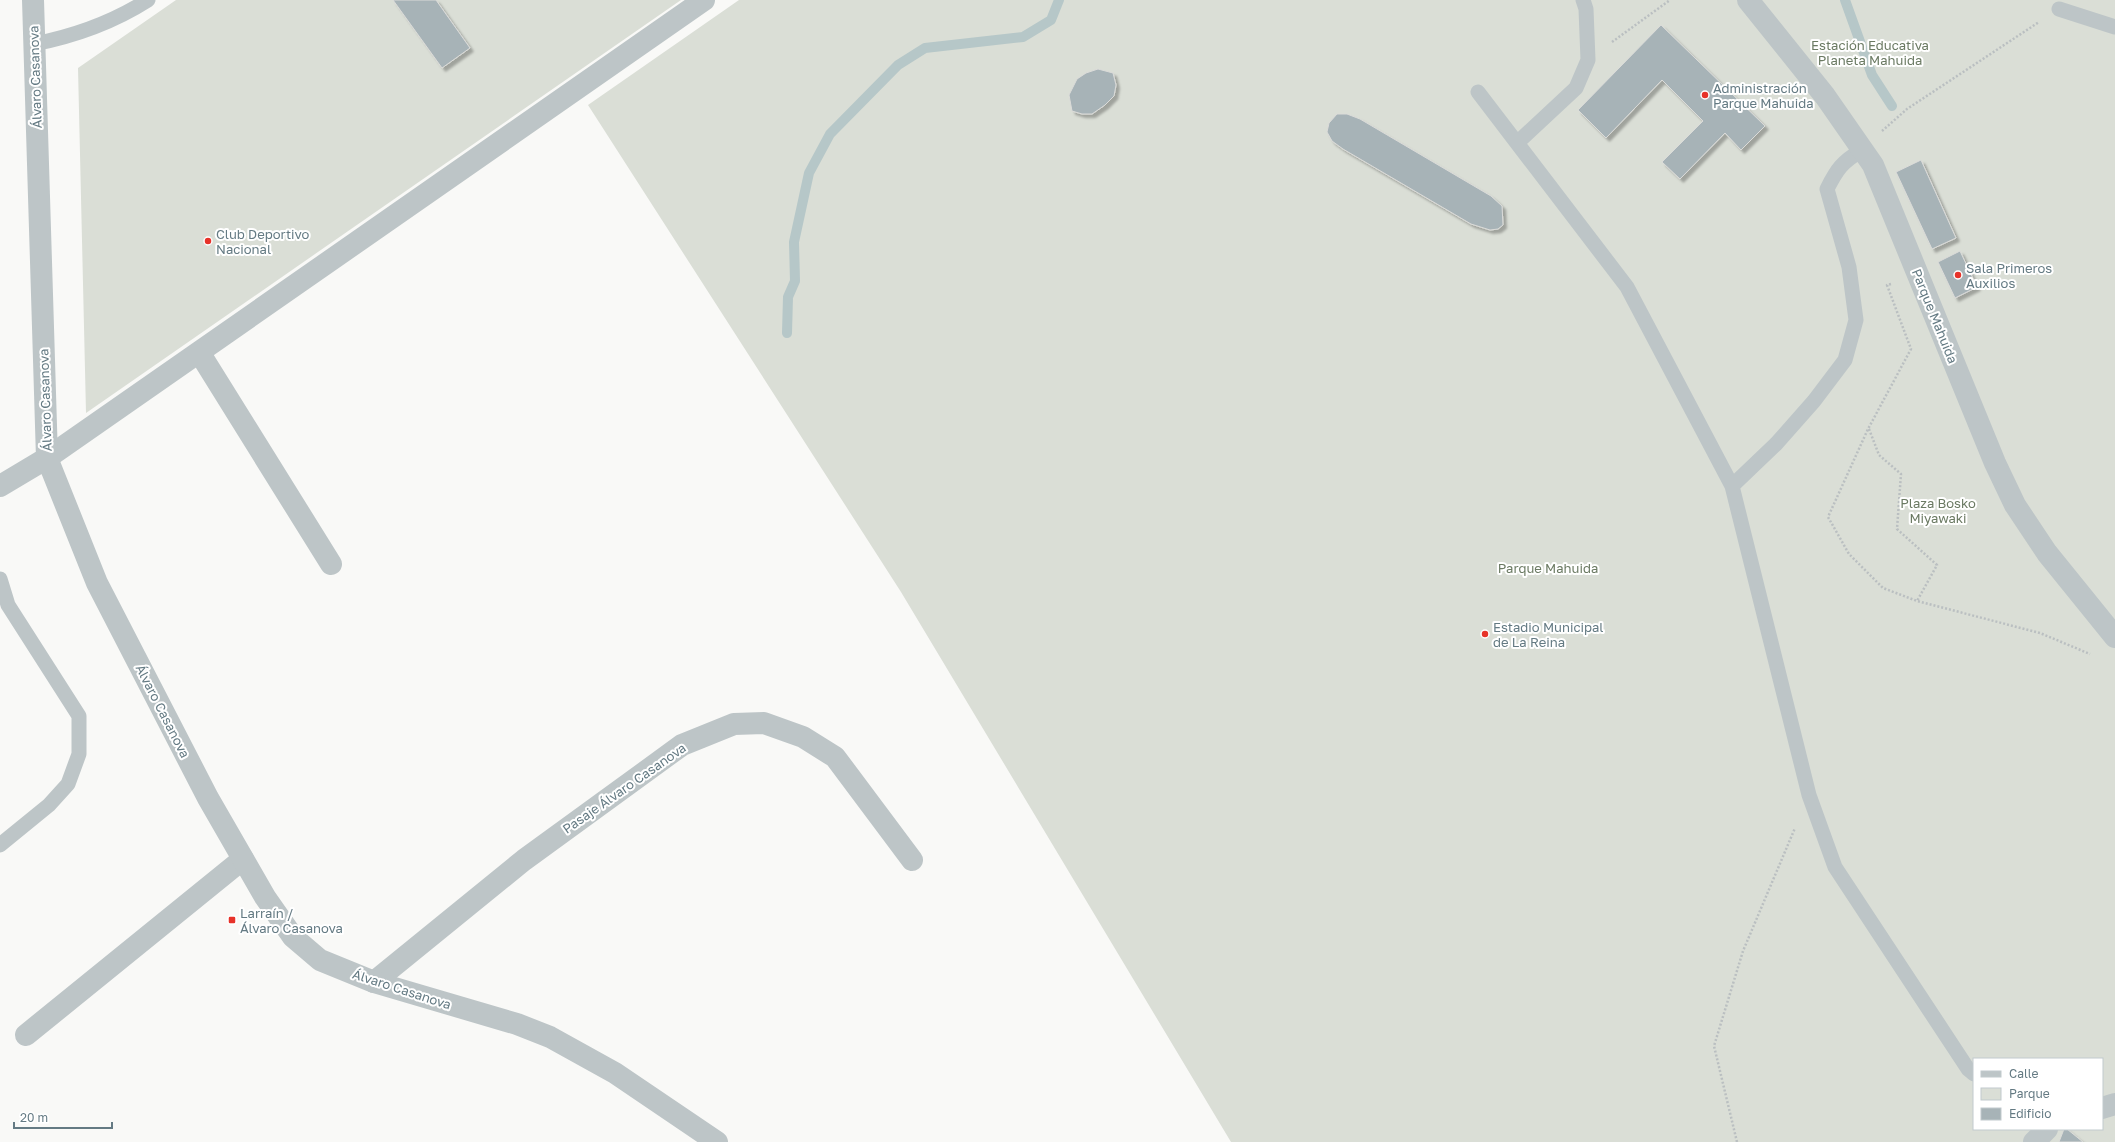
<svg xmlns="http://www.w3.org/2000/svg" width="2115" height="1142" font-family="'Golos Text',sans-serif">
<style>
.green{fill:#daded6;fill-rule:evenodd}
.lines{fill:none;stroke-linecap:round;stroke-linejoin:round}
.stream{stroke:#b6c7c8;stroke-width:10}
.building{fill:#a7b3b7;stroke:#dbdbd9;filter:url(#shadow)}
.path{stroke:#babfc1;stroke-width:2.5;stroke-dasharray:2 2;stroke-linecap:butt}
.service{stroke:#bdc5c7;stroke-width:15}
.minor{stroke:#bdc5c7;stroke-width:22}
.tertiary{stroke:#bdc5c7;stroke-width:22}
.poi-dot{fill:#e73229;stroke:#fff;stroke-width:1.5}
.labels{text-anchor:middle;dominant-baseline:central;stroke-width:4;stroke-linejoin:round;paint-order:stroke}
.park-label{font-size:13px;fill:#6b7a63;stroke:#fff}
.street-label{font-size:13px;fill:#647a83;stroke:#fff}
.poi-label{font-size:13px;fill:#647a83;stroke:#fff;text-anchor:start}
</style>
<defs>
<filter id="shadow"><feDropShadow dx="3.5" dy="3.5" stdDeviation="1" flood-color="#0004"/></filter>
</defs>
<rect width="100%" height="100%" fill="#f9f9f7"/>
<path class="green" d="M176 0H681L86 413 78 68Z
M739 0H2115V1142H1231L901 592 588 105ZM1974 1059H2102V1129H1974Z"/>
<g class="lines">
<path class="stream" d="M1845 0 1872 75 1892 106
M787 333 788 297 795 281 794 242 809 173 830 134 898 65 925 48 1023 37 1051 20 1059 0"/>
</g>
<path class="building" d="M393 0H436L470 48 442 68Z
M1661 25 1765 126 1741 150 1725 133 1680 179 1662 162 1703 121 1662 80 1606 138 1578 110Z
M1098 69 1113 73 1116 85 1114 96 1105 105 1092 114H1082L1072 111 1069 95 1077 79 1086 73Z
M1337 114H1347L1360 119 1491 196 1502 206 1503 225 1498 229 1490 230 1471 224 1343 149 1332 141 1327 132 1329 123Z
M1921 160 1956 238 1932 249 1896 172Z
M1960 251 1977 287 1955 298 1938 262Z
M2064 1129H2067L2083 1142H2059Z"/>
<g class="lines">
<path class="path" d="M1612 42 1670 0
M1882 131 1907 109 2039 22
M1891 284 1887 285 1911 349 1868 429 1828 517 1849 554 1883 588 1917 601 2040 633 2090 654
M1869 429 1879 455 1901 474 1897 529 1937 565 1917 601
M1737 1142 1714 1046 1743 951 1795 828"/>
<path class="service" d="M2059 9 2115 27
M34 44C75 36 112 23 148 0
M1478 92 1627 287 1732 486 1809 795 1835 867 1968 1069 1974 1074
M1517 143 1576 88 1588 60 1586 9 1583 0
M1732 486 1776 444 1814 401 1845 360 1856 320 1849 267 1827 189C1837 169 1842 162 1862 150
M0 579 8 605 79 716V754L68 784 49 805 0 845"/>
<path class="minor" d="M1748 0 1825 96 1873 165 1995 463 2015 505 2047 553 2115 637
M199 352 331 564
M47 458 704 0
M374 982 524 860 682 745 734 724 764 723 803 737 835 757 912 860
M26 1035 243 859
M2102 1108 2115 1104
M2034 1142 2047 1129"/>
<path class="tertiary" d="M33 0 47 458 97 583 208 798 265 897 293 937 320 960 374 982 517 1024 550 1037 615 1073 717 1142
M0 486 47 458"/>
</g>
<g class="poi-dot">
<circle cx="1705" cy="95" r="4"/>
<circle cx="208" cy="241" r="4"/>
<circle cx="1958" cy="275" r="4"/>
<circle cx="1485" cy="634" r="4"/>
<rect x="228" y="916" width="8" height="8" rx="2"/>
</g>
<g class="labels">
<g class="park-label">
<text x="1870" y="45">Estación Educativa<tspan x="1870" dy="15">Planeta Mahuida</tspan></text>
<text x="1938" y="503">Plaza Bosko<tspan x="1938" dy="15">Miyawaki</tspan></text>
<text x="1548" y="568">Parque Mahuida</text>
</g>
<g class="street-label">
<text transform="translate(35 77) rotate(-92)">Álvaro Casanova</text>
<text transform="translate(1935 316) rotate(68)">Parque Mahuida</text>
<text transform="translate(45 400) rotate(-92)">Álvaro Casanova</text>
<text transform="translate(163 711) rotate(63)">Álvaro Casanova</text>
<text transform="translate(624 788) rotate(-35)">Pasaje Álvaro Casanova</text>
<text transform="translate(402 989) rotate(18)">Álvaro Casanova</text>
</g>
<g class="poi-label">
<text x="1713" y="88">Administración<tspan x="1713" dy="15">Parque Mahuida</tspan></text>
<text x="216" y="234">Club Deportivo<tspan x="216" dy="15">Nacional</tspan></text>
<text x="1966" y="268">Sala Primeros<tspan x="1966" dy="15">Auxilios</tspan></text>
<text x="1493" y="627">Estadio Municipal<tspan x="1493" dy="15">de La Reina</tspan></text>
<text x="240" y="913">Larraín /<tspan x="240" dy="15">Álvaro Casanova</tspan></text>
</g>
</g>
<rect x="1973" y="1058" width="130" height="72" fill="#ffffff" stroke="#c1cacd"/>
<rect x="1981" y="1071" width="20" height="6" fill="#bdc5c7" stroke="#c1cacd"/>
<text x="2009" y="1078" font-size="12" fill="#647a83">Calle</text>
<rect x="1981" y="1088" width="20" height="12" fill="#daded6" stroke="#c1cacd"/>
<text x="2009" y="1098" font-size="12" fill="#647a83">Parque</text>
<rect x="1981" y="1108" width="20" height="12" fill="#a7b3b7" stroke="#c1cacd"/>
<text x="2009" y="1118" font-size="12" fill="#647a83">Edificio</text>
<path d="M14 1122v6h98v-6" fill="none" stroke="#647a83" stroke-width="2"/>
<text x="20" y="1122" font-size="12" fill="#647a83" stroke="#ffffff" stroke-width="3" paint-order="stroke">20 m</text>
</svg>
